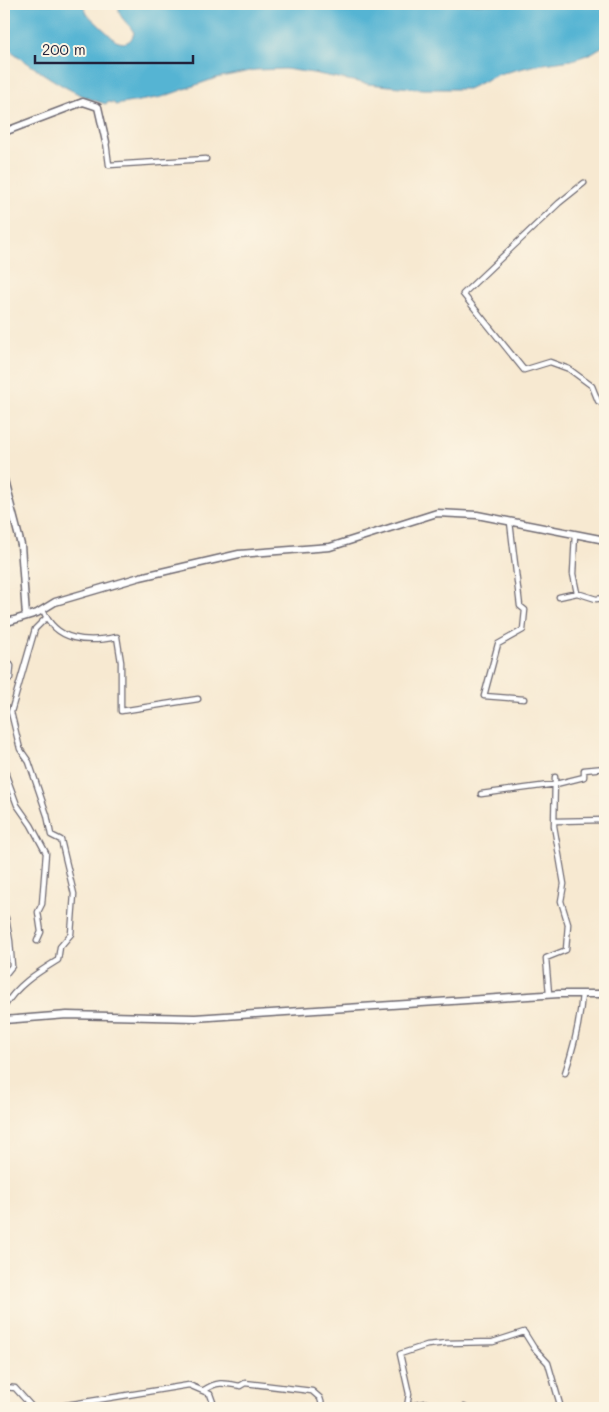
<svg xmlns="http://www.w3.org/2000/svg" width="609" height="1412" font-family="Mali,sans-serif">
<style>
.water{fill:#55b4d3;stroke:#3c6b87}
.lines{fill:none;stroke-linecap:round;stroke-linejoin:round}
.street-casing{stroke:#6d6870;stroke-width:7}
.secondary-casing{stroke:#6d6870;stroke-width:9}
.street{stroke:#fff;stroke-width:4.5}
.secondary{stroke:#fff;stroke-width:6}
</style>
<rect width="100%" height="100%" fill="#fcf5e5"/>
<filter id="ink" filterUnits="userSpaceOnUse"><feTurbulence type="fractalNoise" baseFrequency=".02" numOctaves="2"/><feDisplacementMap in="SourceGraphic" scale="10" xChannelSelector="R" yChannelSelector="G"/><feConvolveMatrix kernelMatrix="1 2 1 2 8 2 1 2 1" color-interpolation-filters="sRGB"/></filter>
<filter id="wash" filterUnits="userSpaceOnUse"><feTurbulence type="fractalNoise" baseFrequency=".0096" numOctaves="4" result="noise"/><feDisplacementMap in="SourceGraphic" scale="20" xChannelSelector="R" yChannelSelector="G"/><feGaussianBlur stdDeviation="1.12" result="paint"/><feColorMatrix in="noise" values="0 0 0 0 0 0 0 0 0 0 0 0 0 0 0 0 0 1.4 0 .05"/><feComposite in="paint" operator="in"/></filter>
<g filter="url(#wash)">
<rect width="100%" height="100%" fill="#f7e9d1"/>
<path class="water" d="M4 4H83L87 14 116 41C126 45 131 42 134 33 129 22 115 17 120 4H605V45L590 54 572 60 536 65 499 74 468 89H423L368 84 313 73 285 69 255 70 216 78 162 97 115 105 114 103 107 102 106 104C68 94 35 68 4 46Z"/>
</g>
<g filter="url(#ink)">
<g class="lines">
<g class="street-casing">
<path id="street" d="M106 142 109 165 206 159
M584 183 559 203 463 294 524 370 550 362 569 369 592 386 598 401 605 405
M510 522 520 606 525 610 523 630 498 644 484 696 524 699
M575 534 573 574 577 593
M559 597 577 593 596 599 605 598
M43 610C56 642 87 643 117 637L121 662V711L198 699
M4 655 11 666 10 678 6 681 4 689
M4 757 6 775 17 805 31 825 46 853 42 904 38 912 41 932 37 941
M481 794 556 784 584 777V770L605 768
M556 821 605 820
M4 976 12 966 10 941 6 918
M549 994 546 958 566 950 568 924 561 901 564 884 554 826 555 777
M4 1007C17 985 37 973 58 960L60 947 71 934 74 894 61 840 51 835 47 815 29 762 20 749 11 712 35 629 46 618
M565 1073C574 1047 580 1021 582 994
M4 1387 15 1388 33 1408
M204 1390C218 1381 224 1383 240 1386L245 1383 312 1391 320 1398 323 1408
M407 1407 409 1394 400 1354 427 1345 447 1343 493 1342 524 1332 534 1348 548 1363 561 1408
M48 1408 189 1385 210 1394 215 1408
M399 1408 426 1403 427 1408
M461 1408 464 1407 466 1408"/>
</g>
<g class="secondary-casing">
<path id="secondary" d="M4 132 83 102 98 107 106 142
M4 480 21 545 26 616
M4 623 37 613 55 602 140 577 239 554 330 547 437 513 477 515 605 540
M4 1020 67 1015 195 1018 559 994H605"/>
</g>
<use href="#street" class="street"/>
<use href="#secondary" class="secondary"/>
</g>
</g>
<rect width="609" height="1412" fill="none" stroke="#fcf5e5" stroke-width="20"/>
<path d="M35 55v8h158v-8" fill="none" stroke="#22223b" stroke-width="2.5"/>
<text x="42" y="55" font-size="15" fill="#22223b" stroke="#fcf5e5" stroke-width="4" paint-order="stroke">200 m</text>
</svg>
